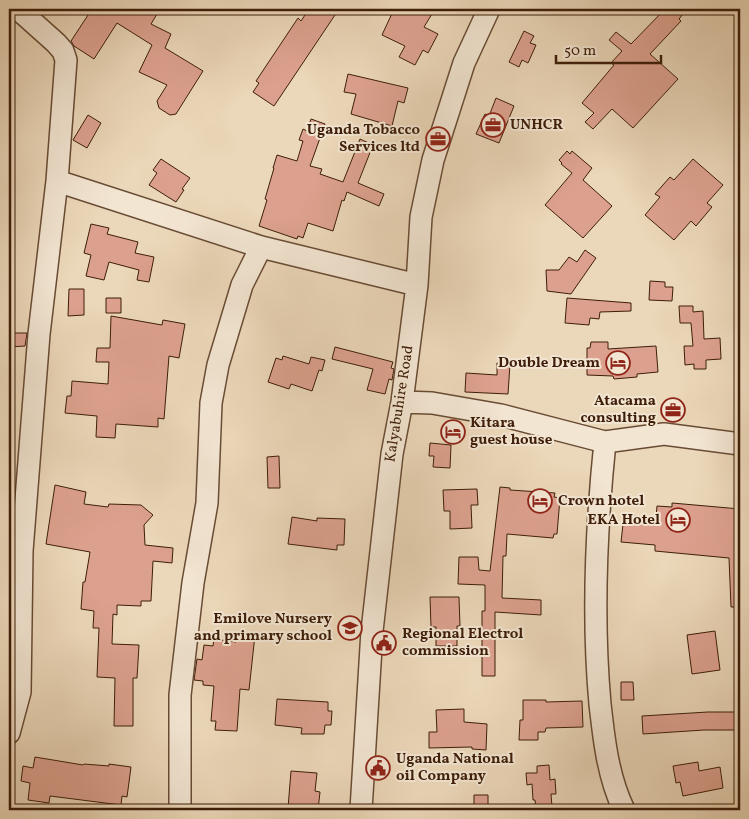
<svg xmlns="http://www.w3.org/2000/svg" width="749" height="819" font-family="Vollkorn,serif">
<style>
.building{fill:#dca18e;stroke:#3e1e09}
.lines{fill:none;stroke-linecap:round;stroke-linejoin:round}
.minor-casing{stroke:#694c35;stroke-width:24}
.minor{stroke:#f2e5d2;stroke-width:21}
.labels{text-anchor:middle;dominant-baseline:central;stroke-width:4;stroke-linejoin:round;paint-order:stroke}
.poi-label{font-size:15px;font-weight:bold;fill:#3e1e09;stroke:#f2e5d2;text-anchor:start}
.street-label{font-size:15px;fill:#3e1e09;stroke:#f2e5d2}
</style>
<rect width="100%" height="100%" fill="#ebd7b9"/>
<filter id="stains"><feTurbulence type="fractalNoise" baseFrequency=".004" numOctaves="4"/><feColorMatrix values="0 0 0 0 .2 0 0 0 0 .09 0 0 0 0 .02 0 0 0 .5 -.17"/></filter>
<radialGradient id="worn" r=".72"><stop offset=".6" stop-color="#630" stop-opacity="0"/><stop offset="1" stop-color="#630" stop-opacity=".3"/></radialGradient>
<path class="building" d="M92 9H148L157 14 151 24 171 34 165 48 203 71 176 114 170 115 159 108 157 101 167 85 139 72 152 45 117 23 94 59 74 46 71 41Z
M309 9H339L274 106 253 92 259 83 256 81 298 18 301 21Z
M394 9H435L424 27 438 34 428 53 423 50 415 65 399 57 405 46 382 35Z
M665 9H687L679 19 681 21 650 54 678 79 633 128 612 109 593 129 585 122 594 113 582 103 614 65 611 63 622 51 609 40 616 32 631 44Z
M524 31 534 36 530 43 536 45 528 63 522 60 519 67 509 62Z
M348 74 408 88 404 103 398 101 392 126 351 114 356 94 344 92Z
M496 98 514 106 499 143 476 134 485 114 489 116Z
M88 115 101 123 87 148 73 140Z
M311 119 325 124 310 166 322 169 320 174 343 182 360 139 373 145 358 183 384 194 379 206 347 192 344 201 342 200 333 231 308 223 303 238 298 236 297 239 259 226 267 200 265 199 274 168H273L277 155 297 161 303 141 299 140 303 129 307 131Z
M567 151 570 154 572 151 592 168 583 180 612 206 583 238 545 205 572 173 561 164 562 163 559 160Z
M161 159 190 178 182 189 184 190 176 202 149 185 157 173 153 170Z
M693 159 723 185 707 203 712 207 696 226 691 221 674 240 645 215 660 197 655 194 670 177 674 180Z
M91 224 109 228 107 234 138 242 135 253 154 257 149 282 137 280 139 270 109 262 104 280 86 276 91 255 84 253Z
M585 250 596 258 571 294 547 291 546 270H559L569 257 577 262Z
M650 281 665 282V287H673L672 301 649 300Z
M69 289H84V315L68 316Z
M106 298H121V313H106Z
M567 298 631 303V311L600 312 599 319 590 318 589 325 565 323Z
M679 306H693V312L703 311 704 339 720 338 721 359 706 360V369H694V364L685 365 684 346H693L691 323H680Z
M111 316 162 325 163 320 185 324 179 358 169 356 164 419 158 418V427L116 424 115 438 96 437 97 416 65 413 67 396H71L72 381 108 384 109 362H96L97 348H110Z
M9 333H27L25 346 9 347Z
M591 342H608V349L656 346 658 372 637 374V377L614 379 613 376 587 375V348H590Z
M335 347 393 362 391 368 394 369 392 380 389 379 385 394 367 390 373 369 332 359Z
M283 356 309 364 311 357 325 360 322 371 319 370 312 391 291 384 289 389 268 382 276 358 282 360Z
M497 363 510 364 508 394 465 392 466 373 497 375Z
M430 443 451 445 450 468 433 467 434 456H429Z
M279 456 280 488H268L267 457Z
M55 485 86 492 84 504 108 507 109 504 141 505 153 515 144 525 145 545 173 548 172 563 153 561 151 601H141V606L117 605V615L113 614 112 644 139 645 137 678H133V726H114L115 678 97 677 99 628H93L94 611 81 609 83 582H85L90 552 46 544Z
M500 487 510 488V490L555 493 554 497 560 498 557 534H554L553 538 507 534 506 556H503L502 598 541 600V615L495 612V676H482V611H485V585L458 584 459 557H478L479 570 490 571Z
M477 489 478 505H471L472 528 450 529V511H444L443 490Z
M672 503 740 509V607H731L729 558 655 551V545L621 542 624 515 656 518 657 506 672 507Z
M292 517 317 521V518L345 519 344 545H337V550L288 544Z
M430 597H459L460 626H457V646H436V627H431Z
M715 631 720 670 692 674 687 635Z
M237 634 255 635 249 690 240 689 237 731 215 730 216 721H211L214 686 203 685V681L194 680 197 659 202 660 204 645 213 646 214 639 236 642Z
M621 682H633L634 700H621Z
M277 699 328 702V711H332L331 725H325L324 734H301L302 728 275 725Z
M523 700H546V702L582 701 583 727 546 728 545 732H538V740H519L520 720H523Z
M464 709V722L487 724 486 750 472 749V747L429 748V732H437L436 710Z
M708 712H740V730H704L643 734 642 716Z
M35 757 83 765 84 764 109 766V764L131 767 127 797 122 796 121 805 50 796 49 803 28 800 30 783 21 781 23 766 33 768Z
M698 762 699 771 720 767 723 788 683 796 680 782 676 783 673 766Z
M549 765 550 780 555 779 556 794H551L552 807 536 808 535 800H533L532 784 527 785 526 773H537V766Z
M291 771 317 773 315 791 320 792 318 810 288 808Z
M474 795H488V810H474Z"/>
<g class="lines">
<g class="minor-casing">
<path id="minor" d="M57 181 261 247 417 285
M402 402 432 403 501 415 605 442 664 434 740 444
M605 442C596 529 592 616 600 704 604 740 608 777 624 810
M9 733 20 692 22 551 39 334 57 181 66 60 63 51 56 43 18 9
M180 810V695L193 583 207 503 211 403 218 365 242 285 261 247
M361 810 372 631 392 454 402 402 417 285 421 217 433 160 464 63 489 9"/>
</g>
<use href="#minor" class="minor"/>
</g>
<defs>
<g id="office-ring" transform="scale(1.25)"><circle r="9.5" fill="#f2e5d2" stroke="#8f2418" stroke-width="1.5"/><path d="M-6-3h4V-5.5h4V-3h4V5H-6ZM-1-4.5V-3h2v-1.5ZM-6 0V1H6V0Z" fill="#8f2418"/></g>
<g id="hotel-ring" transform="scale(1.25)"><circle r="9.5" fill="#f2e5d2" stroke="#8f2418" stroke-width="1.5"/><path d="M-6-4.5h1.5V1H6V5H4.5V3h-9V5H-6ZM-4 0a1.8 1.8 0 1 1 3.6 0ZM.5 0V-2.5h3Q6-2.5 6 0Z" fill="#8f2418"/></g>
<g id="school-ring" transform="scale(1.25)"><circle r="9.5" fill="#f2e5d2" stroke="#8f2418" stroke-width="1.5"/><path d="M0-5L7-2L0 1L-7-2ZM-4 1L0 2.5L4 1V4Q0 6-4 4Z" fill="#8f2418"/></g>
<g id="civic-ring" transform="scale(1.25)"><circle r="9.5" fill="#f2e5d2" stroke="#8f2418" stroke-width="1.5"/><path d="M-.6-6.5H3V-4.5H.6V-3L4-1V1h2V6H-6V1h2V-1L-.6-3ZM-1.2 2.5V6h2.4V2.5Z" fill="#8f2418"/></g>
</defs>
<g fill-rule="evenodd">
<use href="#office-ring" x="493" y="125"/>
<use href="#office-ring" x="438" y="139"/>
<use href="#hotel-ring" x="618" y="363"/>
<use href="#office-ring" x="673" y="410"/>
<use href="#hotel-ring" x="453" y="432"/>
<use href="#hotel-ring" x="540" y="501"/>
<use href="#hotel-ring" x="678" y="520"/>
<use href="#school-ring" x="350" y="628"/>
<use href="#civic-ring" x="384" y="643"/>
<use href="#civic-ring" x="378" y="768"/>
</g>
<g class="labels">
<g class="poi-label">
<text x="510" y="125">UNHCR</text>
<text x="420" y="130" text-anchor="end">Uganda Tobacco<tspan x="420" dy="17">Services ltd</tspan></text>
<text x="600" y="363" text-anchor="end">Double Dream</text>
<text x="656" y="401" text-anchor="end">Atacama<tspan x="656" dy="17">consulting</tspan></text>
<text x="470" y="423">Kitara<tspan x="470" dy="17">guest house</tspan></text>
<text x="558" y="501">Crown hotel</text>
<text x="660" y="520" text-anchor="end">EKA Hotel</text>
<text x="332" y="619" text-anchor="end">Emilove Nursery<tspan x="332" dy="17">and primary school</tspan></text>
<text x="402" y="634">Regional Electrol<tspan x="402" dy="17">commission</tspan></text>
<text x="396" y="759">Uganda National<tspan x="396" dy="17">oil Company</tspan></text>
</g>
<g class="street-label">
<text transform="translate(400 404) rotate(-81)">Kalyabuhire Road</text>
</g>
</g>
<rect width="749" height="819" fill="none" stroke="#ebd7b9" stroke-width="30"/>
<rect x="10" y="10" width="729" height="799" fill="none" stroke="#3e1e09" stroke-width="2.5"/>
<rect x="15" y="15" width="719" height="789" fill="none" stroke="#3e1e09"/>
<path d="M556 55v8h105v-8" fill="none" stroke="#3e1e09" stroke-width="2.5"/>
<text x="564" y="55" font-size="15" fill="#3e1e09" stroke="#f2e5d2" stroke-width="4" paint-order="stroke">50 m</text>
<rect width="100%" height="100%" filter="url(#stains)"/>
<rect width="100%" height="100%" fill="url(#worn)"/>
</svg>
